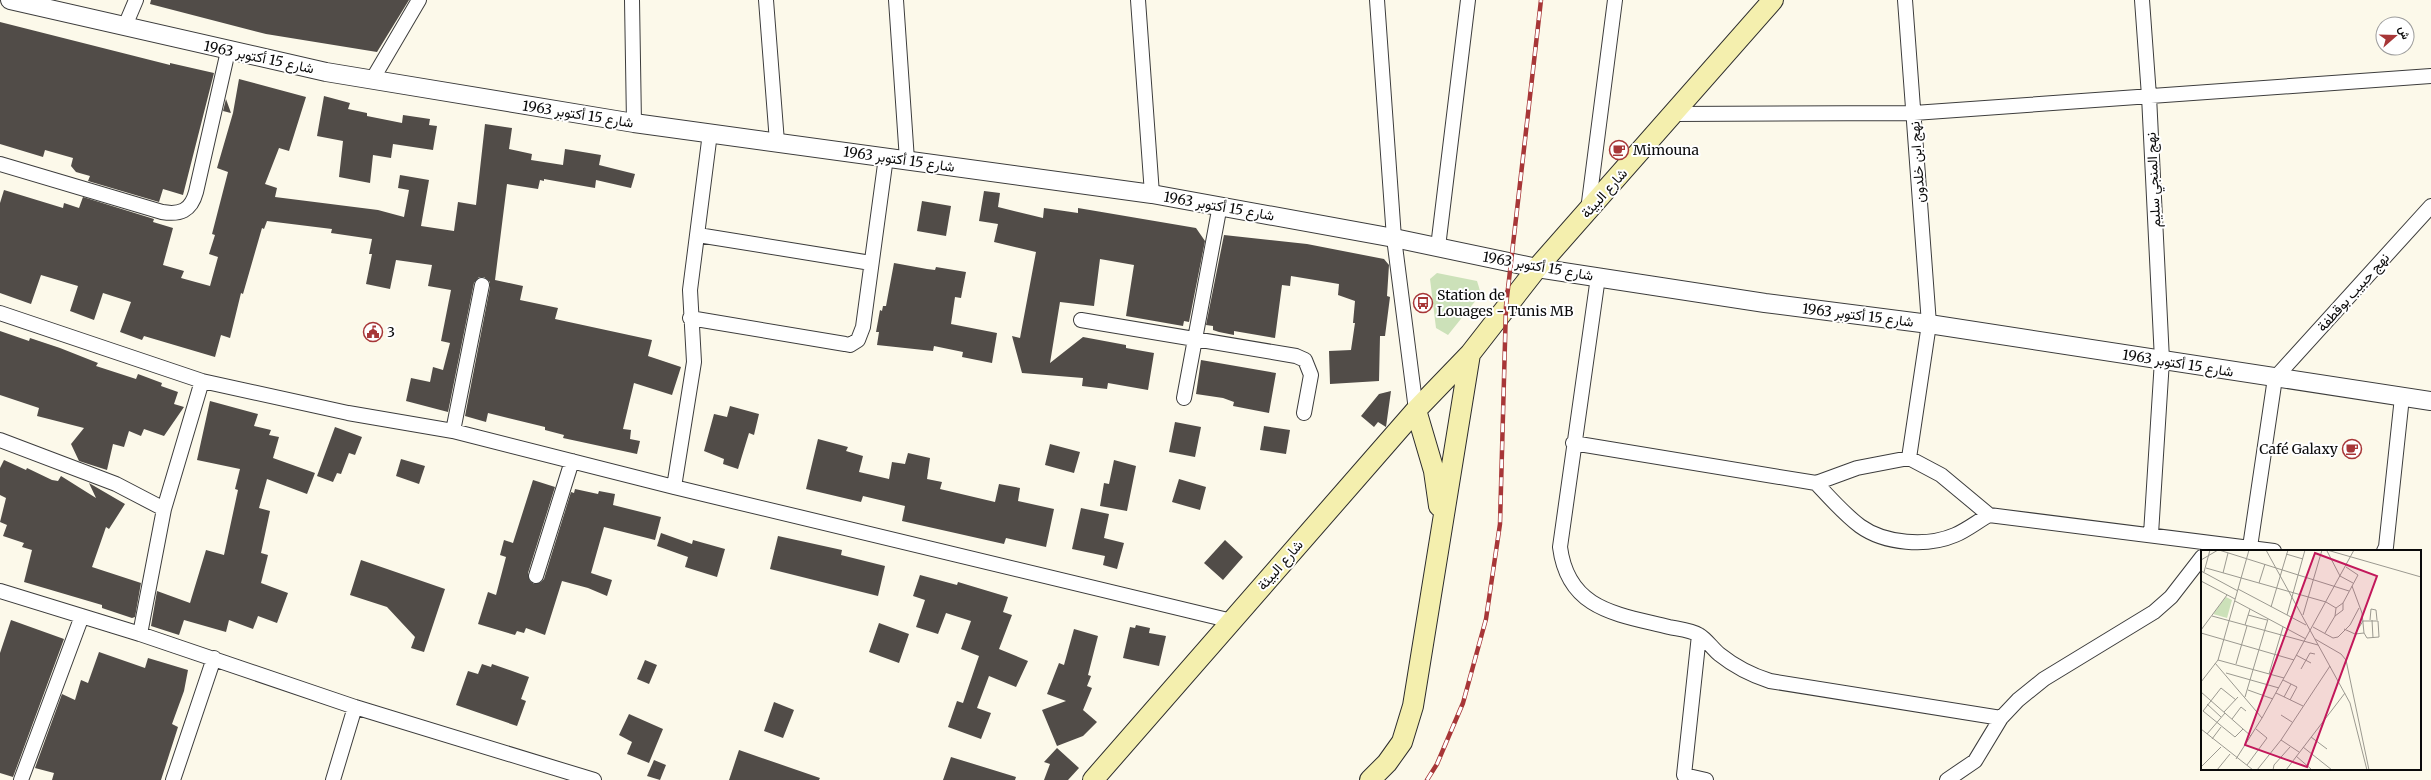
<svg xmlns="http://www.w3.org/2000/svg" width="2431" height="780" font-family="Merriweather,Vazirmatn,serif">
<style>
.green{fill:#cce1b9}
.building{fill:#514c48}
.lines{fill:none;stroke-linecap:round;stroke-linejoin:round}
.minor-casing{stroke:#3d3d3d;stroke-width:16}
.tertiary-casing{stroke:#3d3d3d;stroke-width:20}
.secondary-casing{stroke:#2c2c2c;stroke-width:22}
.minor{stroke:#fff;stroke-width:14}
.tertiary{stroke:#fff;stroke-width:18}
.secondary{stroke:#f4efae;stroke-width:20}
.rail-casing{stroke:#a73637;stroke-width:4.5}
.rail{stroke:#fff;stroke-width:3;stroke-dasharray:9;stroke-linecap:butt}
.labels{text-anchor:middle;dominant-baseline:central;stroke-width:4;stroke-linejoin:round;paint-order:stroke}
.street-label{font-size:14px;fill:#0a0a0a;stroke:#fff}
.poi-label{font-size:14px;fill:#0a0a0a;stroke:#fff;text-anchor:start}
.inset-road{fill:none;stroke:#9b9990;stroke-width:1}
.view{fill:#c2185b;fill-opacity:0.15;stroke:#c2185b;stroke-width:2}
.inset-edge{fill:none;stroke:#0a0a0a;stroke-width:2}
</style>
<rect width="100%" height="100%" fill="#fcf9ea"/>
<path class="green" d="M1437 273 1477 281 1481 294 1448 335 1436 328 1430 279Z"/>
<path class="building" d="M151 0H409L377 52 266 34 150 4Z
M0 22 170 65V63L214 73 183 195 163 189 159 202 88 181 90 176 76 172 71 166 73 158 45 150 43 157 0 144Z
M239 79 306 97 289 151 279 148 265 184 277 188 275 197 378 210 404 217 409 190 398 188 400 175 429 180 421 226 454 231 458 202 476 205 485 124 512 128 509 149 532 154 531 160 563 165 565 149 601 155 599 165 635 174 631 188 596 180 595 188 544 179V181L540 180 538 189 507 184 495 280 523 286 520 300 558 308 555 319 652 340 648 356 681 367 672 395 634 383 623 429 631 430 630 439 640 441 637 454 563 438 564 435 545 430V427L488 413 486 422 465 416 490 287V282L484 277H479L474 283 448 412 406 401 411 378 430 382 433 367 443 370 450 343 441 341 451 290 428 286 432 265 396 260 390 289 366 284 372 254H369L372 239 331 233 332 229 267 221 264 229 262 228 243 294 241 293 230 338 221 335 215 357 144 336 142 340 120 332 131 302 103 293 94 320 70 311 78 286 41 275 31 304 0 293V203L4 190 63 208 64 203 79 208 83 197 154 219 153 222 173 228 163 265 184 271 181 278 210 286 218 257 209 254 215 235 212 234 228 172 217 168 233 113Z
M324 96 350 103 348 109 367 113V116L402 123 403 115 430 119 429 125 437 126 433 150 393 144 391 158 373 155 370 183 339 177 343 141 317 136Z
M226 99 231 113 223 111Z
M984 191 1000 193 998 207 1043 218 1044 208 1078 213V208L1196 228 1205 241 1189 322 1184 321 1183 326 1126 316 1134 265 1100 259 1094 306 1060 302 1050 363 1083 337 1126 345V348L1154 353 1148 390 1108 383 1107 389 1082 386 1083 378 1022 373 1012 336 1020 338 1036 252 994 242 998 224 979 221Z
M922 201 951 206 946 236 917 231Z
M1224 235 1307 244 1384 259 1389 265 1387 296 1390 297 1385 336H1380L1379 381 1330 384 1329 351 1351 350 1355 323H1353L1355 301 1338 295 1339 284 1291 276 1290 286 1282 285 1275 338 1234 331V335L1219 332 1213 330V326L1206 325Z
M894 263 927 269 935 270 936 267 966 272 961 298 955 297 951 324 997 333 992 363 962 357 963 352 934 346 933 351 877 345 879 332H876L880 310 882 311 883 306H886Z
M0 331 29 341 30 338 60 348 98 363 96 366 136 379 138 374 162 383 161 386 178 392 174 404 184 407 164 436 144 429 141 436 129 431 124 447 113 444 107 470 79 461 71 444 84 428 37 416 39 408 0 395Z
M1201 360 1276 373 1269 413 1233 406 1234 402 1223 398 1196 394Z
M1391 391 1386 427 1378 422 1374 427 1361 416 1379 394Z
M210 401 258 414 254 426 271 430 269 435 279 437 273 458 315 473 307 494 267 479 259 508 270 511 261 553 268 555 261 583 288 593 277 623 258 616 253 629 229 620 226 632 184 620 179 635 151 626 157 591 190 603 206 550 224 555 238 490 235 489 240 469 197 460Z
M730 406 759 414 754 435 749 433 738 469 723 464 724 459 704 451 714 414 727 417Z
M1175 422 1201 427 1195 457 1169 452Z
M1264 426 1290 430 1286 454 1260 450Z
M335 427 362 437 355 455 349 453 341 474 337 473 333 482 317 476Z
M818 439 848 447 846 451 863 456 859 472 889 479 892 462 905 464 908 453 930 458 927 479 942 482 940 489 995 502 999 484 1020 488 1018 501 1054 509 1046 547 1006 538 1004 544 902 521 905 506 863 496 861 502 806 489Z
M1050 444 1080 452 1074 473 1045 465Z
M401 459 425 466 419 484 396 476Z
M4 460 26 470 27 468 52 480 58 481 61 476 96 498 89 483 125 504 109 529 106 527 92 567 141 583 135 617 132 618 102 608V605L24 582 32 550 22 547 24 543 3 536 7 525 0 522 6 498 0 495V468Z
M1114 460 1136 466 1127 511 1100 506 1104 483 1109 484Z
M1179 479 1206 487 1200 510 1172 502Z
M533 480 555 487 528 573 530 581 534 584 541 582 544 579 571 492 574 493 575 489 598 494 599 491 615 494 613 505 661 517 655 540 604 527 591 573 612 580 607 596 588 588 562 581 545 635 526 628 524 633 517 631 515 635 478 624 488 592 496 595 506 557 500 555 504 540 513 543Z
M1081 508 1109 514 1104 538 1124 543 1117 569 1103 565 1105 556 1072 549Z
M661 533 692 544 693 540 725 549 717 577 685 567 688 557 657 546Z
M778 536 842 550 841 555 885 566 878 596 770 569Z
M1225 540 1243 557 1223 580 1204 563Z
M361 560 445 589 424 652 411 648 415 637 387 607 350 595Z
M920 575 957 585 958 582 1008 597 1003 612 1012 615 999 649 1028 661 1016 687 989 676 977 708 991 713 981 739 948 727 957 701 963 703 979 656 961 649 971 621 946 613 938 634 916 627 925 600 913 596Z
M11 620 64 639 13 777 0 773V653Z
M879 623 909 634 899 663 869 652Z
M1136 625 1150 628 1149 633 1166 636 1159 666 1123 658 1130 627 1135 628Z
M1074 629 1098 636 1088 675 1091 676 1087 686 1092 688 1083 710 1097 722 1083 736 1057 746 1042 710 1066 701 1047 694 1059 663 1064 665Z
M99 652 145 668 148 658 188 670 184 691 172 724 178 727 161 780H52L54 773 35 768 62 694 75 700 81 680 88 683Z
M645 660 657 665 649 684 637 679Z
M482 664 491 667 492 664 529 677 521 699 526 701 517 726 456 705 468 671 478 674Z
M774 702 794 710 783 738 764 731Z
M629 714 663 729 649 763 627 754 632 742 619 735Z
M1057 748 1079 768 1068 780H1044L1050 764 1044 762Z
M739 750 820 778 819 780H729Z
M951 757 1016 777 1015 780H943Z
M654 760 666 765 660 780 647 776Z"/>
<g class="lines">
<g class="minor-casing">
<path id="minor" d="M632 0 634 123
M766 0 777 142
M896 0 907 160
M1138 0 1152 194
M1377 0 1394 238 1416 410
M1905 0 1929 324 1909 458
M2142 0 2149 96 2162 360 2151 534
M125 26 136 0
M372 80 419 0
M1675 114 1914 113 2431 76
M0 164 162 212C180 215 191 211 196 192L228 51
M1588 210 1615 0
M698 235 871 263
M1438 247 1468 0
M1598 277 1560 547C1568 610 1617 614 1669 627 1678 629 1691 630 1699 635 1706 639 1712 648 1719 654 1734 666 1751 675 1770 681L2001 718
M0 313 202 381 348 413 453 431 674 487 1232 621
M690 318 845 344 850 345 858 340 863 327 886 157
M1081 320 1296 356 1305 360 1311 375 1304 413
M1184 398 1220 205
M453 431 482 285
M0 440 116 484 164 509
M1573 443 1816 483 1857 468 1909 458 1941 475 1989 515 2274 551
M1816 483C1830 498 1844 514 1860 526 1885 544 1927 547 1955 535 1967 530 1978 521 1989 515
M674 487 694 362 690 290 710 133
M2250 547 2275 378 2431 206
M2384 551 2386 547 2402 397
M536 576 572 461
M0 591 140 634 355 707 594 780
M140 634 164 509 202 381
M1684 775 1706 780
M21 780 82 616
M173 780 214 658
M333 780 355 707
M1687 780 1684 775 1699 635
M1947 780 1975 761 2001 718 2018 700 2044 679 2154 612 2171 597 2202 557"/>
</g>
<g class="tertiary-casing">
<path id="tertiary" d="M10 0 326 72 634 123 1152 194 1394 238 1537 268 1765 303 1929 324 2431 401"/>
</g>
<g class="secondary-casing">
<path id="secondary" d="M1416 410 1434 471 1439 506
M1093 780 1416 410 1470 354 1537 268 1773 0
M1370 780 1387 763 1402 742 1413 706 1470 354"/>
</g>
<use href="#minor" class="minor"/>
<use href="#tertiary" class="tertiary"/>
<use href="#secondary" class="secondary"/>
<g class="rail-casing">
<path id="rail" d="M1427 780 1437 764 1463 703 1486 619 1500 524 1506 306 1541 0"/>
</g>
<use href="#rail" class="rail"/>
</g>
<defs>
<g id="cafe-ring" transform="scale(1)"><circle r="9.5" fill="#fff" stroke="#a73637" stroke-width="1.5"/><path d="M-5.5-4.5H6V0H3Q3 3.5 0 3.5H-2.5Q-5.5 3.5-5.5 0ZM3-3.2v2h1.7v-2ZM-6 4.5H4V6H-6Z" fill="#a73637"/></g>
<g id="bus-ring" transform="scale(1)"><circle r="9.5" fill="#fff" stroke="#a73637" stroke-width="1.5"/><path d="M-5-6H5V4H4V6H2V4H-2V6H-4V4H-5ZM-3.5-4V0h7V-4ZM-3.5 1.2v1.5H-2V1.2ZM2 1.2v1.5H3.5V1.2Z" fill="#a73637"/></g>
<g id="civic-ring" transform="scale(1)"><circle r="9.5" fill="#fff" stroke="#a73637" stroke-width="1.5"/><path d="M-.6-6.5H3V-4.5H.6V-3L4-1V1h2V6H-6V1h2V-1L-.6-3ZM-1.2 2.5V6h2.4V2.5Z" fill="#a73637"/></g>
</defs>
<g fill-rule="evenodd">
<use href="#cafe-ring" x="1619" y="150"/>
<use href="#bus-ring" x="1423" y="303"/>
<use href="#civic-ring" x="373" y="332"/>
<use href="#cafe-ring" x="2352" y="449"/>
</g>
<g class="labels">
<g class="street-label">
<text transform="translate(259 57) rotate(12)">شارع 15 أكتوبر 1963</text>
<text transform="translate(578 114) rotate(9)">شارع 15 أكتوبر 1963</text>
<text transform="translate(899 159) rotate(8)">شارع 15 أكتوبر 1963</text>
<text transform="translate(1917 162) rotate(-94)">نهج ابن خلدون</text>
<text transform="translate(2153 180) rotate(-93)">نهج المنجي سليم</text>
<text transform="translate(1604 193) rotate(-48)">شارع البيئة</text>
<text transform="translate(1219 206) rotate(10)">شارع 15 أكتوبر 1963</text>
<text transform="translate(1538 266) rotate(10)">شارع 15 أكتوبر 1963</text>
<text transform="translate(2353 292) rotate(-48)">نهج حبيب بوقطفة</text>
<text transform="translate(1858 315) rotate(7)">شارع 15 أكتوبر 1963</text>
<text transform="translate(2178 363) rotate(9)">شارع 15 أكتوبر 1963</text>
<text transform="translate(1280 565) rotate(-49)">شارع البيئة</text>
</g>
<g class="poi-label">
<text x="1633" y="150">Mimouna</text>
<text x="1437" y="295">Station de<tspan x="1437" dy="16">Louages - Tunis MB</tspan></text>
<text x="387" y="332">3</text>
<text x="2338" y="449" text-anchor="end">Café Galaxy</text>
</g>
</g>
<g transform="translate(2201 550)">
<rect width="220" height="220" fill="#fcf9ea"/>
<path d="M25 47 31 50 26 68 12 64Z" fill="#cce1b9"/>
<path class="inset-road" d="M18 0 148 41M65 0 149 153 166 220M126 0 220 27M126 1 139 26 152 33M85 4 102 9M0 10 17 0M5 18 125 52 135 58M0 21 37 41M3 22 9 0M22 23 27 3M0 31 34 49M58 33 64 14M37 39 105 75M34 51 105 89M70 57 87 0M47 65 66 70M86 65 104 0M102 65 121 0M11 66 117 95M134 66 142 60V53L157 25 145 17M169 70 170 59 175 60 176 70M171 70 172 88M44 75 49 59M112 77 132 88 137 87 149 75 158 58M143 79 154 84 163 83 161 63 151 36M0 80 26 45M0 83 93 110M124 83 134 66 135 58 142 53M154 84 162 71H177L178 87 166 88 163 83M114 89 140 104 145 110 168 220M95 105 110 113M17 110 83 128M14 113 61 168M35 114 46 76M100 119 109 103 114 104M25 123 78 138M68 124 82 77M82 130 96 137 89 150M0 132 17 110 48 0M47 140 72 149M0 142 50 186M75 143 102 156M44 147 67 69M83 147 90 134M35 150 20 138 2 161 34 187 42 179M6 154 20 167M23 162 37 147M80 165 91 172M31 169 40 157 45 161M0 179 52 220M6 184 24 163M110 187 126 199M11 189 20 177M80 190 98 202M102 197 131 220M95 206 110 219M35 209 61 168 153 0M46 215 66 188 55 179M0 217 20 197M16 220 29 204M56 220 80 190 129 116M72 220 73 215 89 197M85 220 144 143"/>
<path class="view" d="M114 3 176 26 106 217 44 195Z"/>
<rect width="220" height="220" class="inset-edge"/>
</g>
<g transform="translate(2395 36) rotate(70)"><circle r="19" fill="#ffffff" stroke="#9d9d9d"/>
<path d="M0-3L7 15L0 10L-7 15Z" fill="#a73637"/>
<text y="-6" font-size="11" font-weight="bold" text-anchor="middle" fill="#0a0a0a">ش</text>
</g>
</svg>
